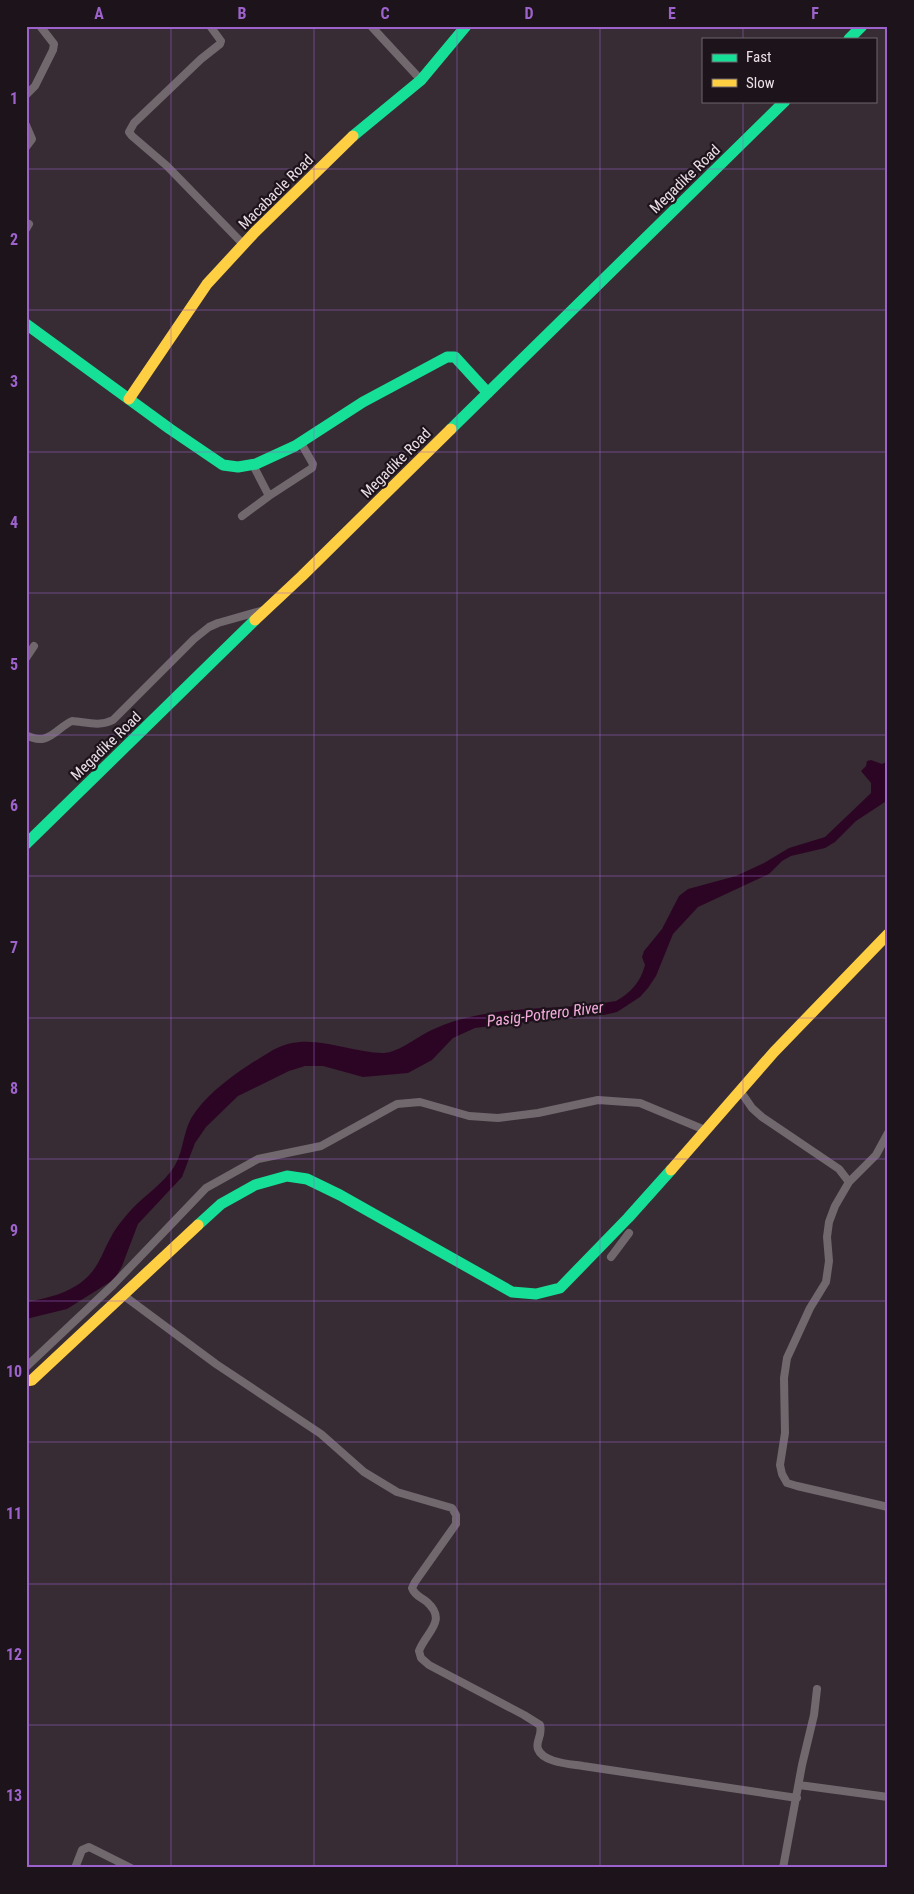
<svg xmlns="http://www.w3.org/2000/svg" width="914" height="1894" font-family="'Roboto Condensed',sans-serif">
	<style>
		.water { fill: #2d0524 }
		.lines { fill: none; stroke-linecap: round; stroke-linejoin: round }
		.street { stroke: #71686e; stroke-width: 8 }
		.fast { stroke: #16e098; stroke-width: 11 }
		.slow { stroke: #ffcf43; stroke-width: 11 }
		.grid { fill: none; stroke: #9d62cb; stroke-width: 1; stroke-opacity: 0.55 }
		.labels { text-anchor: middle; dominant-baseline: central; stroke-width: 4.5; stroke-linejoin: round; paint-order: stroke }
		.street-label { font-size: 15px; fill: #ecdfe7; stroke: #1c141a }
		.water-label { font-size: 16px; font-style: italic; fill: #f6acde; stroke: #1c141a }
		.neatline { fill: none; stroke: #9d62cb; stroke-width: 2 }
		.grid-label { font-size: 16px; text-anchor: middle; font-weight: bold; fill: #9d62cb }
	</style>
	<rect width="100%" height="100%" fill="#372c34"/>
	<path class="water" d="M871,760L882,764L888,761V800L856,821L835,842L825,848L791,856L782,861L769,874L698,907L673,934L656,976L648,988L640,997L617,1012L604,1015L576,1016L475,1028L453,1038L432,1060L408,1073L363,1077L323,1066H305L289,1071L238,1096L206,1127L195,1143L182,1177L138,1224L122,1266L116,1277L110,1282L67,1309L26,1319V1302C49,1298 75,1292 91,1273C100,1263 104,1249 111,1237C116,1227 124,1218 131,1210C145,1195 163,1184 174,1167C185,1149 182,1129 196,1111C215,1086 246,1066 273,1050C308,1030 346,1052 383,1053C399,1053 419,1035 434,1029C491,1003 556,1012 616,1001C631,993 641,981 645,965L642,957L644,951L662,929L679,896L688,889L736,876L764,863L789,848L825,837L871,793V783L861,771L866,766L867,761Z"/>
	<g class="lines">
		<path class="street" d="M210,26L221,41L220,44L201,59L134,123L129,132L132,136L167,166L244,245
			M371,26L421,80
			M26,95L35,86L53,50L54,44L40,26
			M26,125L32,139L26,147
			M26,229L29,224
			M253,465L269,496L312,468L313,464L301,443
			M242,516L269,496
			M26,658L34,646
			M26,735C48,747 55,729 72,721C86,722 99,727 113,720L194,639L209,627L218,623L264,610
			M741,1092L752,1108L762,1117L839,1169L849,1182
			M888,1133L876,1155L849,1182L835,1206L829,1222L827,1237L829,1261L826,1282L810,1308L787,1358L784,1378L785,1433L780,1465L782,1474L787,1483L797,1486L888,1507
			M611,1257L629,1233
			M123,1295L216,1364L321,1434L364,1472L397,1492L452,1508L456,1515V1524L415,1582L412,1588C415,1596 421,1597 427,1602C448,1621 426,1632 419,1651L421,1658L429,1665L524,1715L540,1725C543,1736 535,1741 538,1749C543,1763 572,1764 583,1766L797,1798
			M26,1367L113,1285L206,1188L258,1159L321,1146L397,1104L420,1102L469,1116L498,1118L538,1113L598,1100L640,1103L705,1130
			M799,1785L888,1797
			M75,1868L82,1850L89,1847L131,1868
			M783,1868L802,1765L814,1715L817,1689"/>
		<path class="fast" d="M849,39L862,26
			M353,136L421,80L466,26
			M26,324L170,429L223,465L238,467L256,464L295,446L363,402L447,357H455L488,393
			M451,429L785,101
			M26,844L255,620
			M198,1225L221,1204L255,1185L287,1176L307,1179L340,1195L512,1292L536,1294L560,1288L628,1218L671,1170"/>
		<path class="slow" d="M129,399L207,284L255,232L353,136
			M255,620L302,576L451,429
			M671,1170L774,1052L888,934
			M26,1381L32,1380L198,1225"/>
	</g>
	<path class="grid" d="M171,26V1868M314,26V1868M457,26V1868M600,26V1868M743,26V39M743,101V1868M26,169H888M26,310H888M26,452H888M26,593H888M26,735H888M26,876H888M26,1018H888M26,1159H888M26,1301H888M26,1442H888M26,1584H888M26,1725H888"/>
	<g class="labels">
		<g class="street-label">
			<text transform="translate(685 179) rotate(-44)">Megadike Road</text>
			<text transform="translate(276 192) rotate(-45)">Macabacle Road</text>
			<text transform="translate(396 463) rotate(-45)">Megadike Road</text>
			<text transform="translate(106 746) rotate(-44)">Megadike Road</text>
		</g>
		<g class="water-label">
			<text transform="translate(545 1014) rotate(-7)">Pasig-Potrero River</text>
		</g>
	</g>
	<rect width="914" height="1894" fill="none" stroke="#1c141a" stroke-width="55"/>
	<rect x="702" y="38" width="175" height="65" fill="#1c141a" stroke="#6f656c"/>
	<rect x="712" y="54" width="25" height="8" fill="#16e098" stroke="#6f656c"/>
	<text x="746" y="62" font-size="15" fill="#ecdfe7">Fast</text>
	<rect x="712" y="79" width="25" height="8" fill="#ffcf43" stroke="#6f656c"/>
	<text x="746" y="88" font-size="15" fill="#ecdfe7">Slow</text>
	<rect x="28" y="28" width="858" height="1838" class="neatline"/>
	<g class="grid-label">
		<text x="99" y="19">A</text>
		<text x="242" y="19">B</text>
		<text x="385" y="19">C</text>
		<text x="529" y="19">D</text>
		<text x="672" y="19">E</text>
		<text x="815" y="19">F</text>
		<text x="14" y="104">1</text>
		<text x="14" y="245">2</text>
		<text x="14" y="387">3</text>
		<text x="14" y="528">4</text>
		<text x="14" y="670">5</text>
		<text x="14" y="811">6</text>
		<text x="14" y="953">7</text>
		<text x="14" y="1094">8</text>
		<text x="14" y="1236">9</text>
		<text x="14" y="1377">10</text>
		<text x="14" y="1519">11</text>
		<text x="14" y="1660">12</text>
		<text x="14" y="1801">13</text>
	</g>
</svg>
